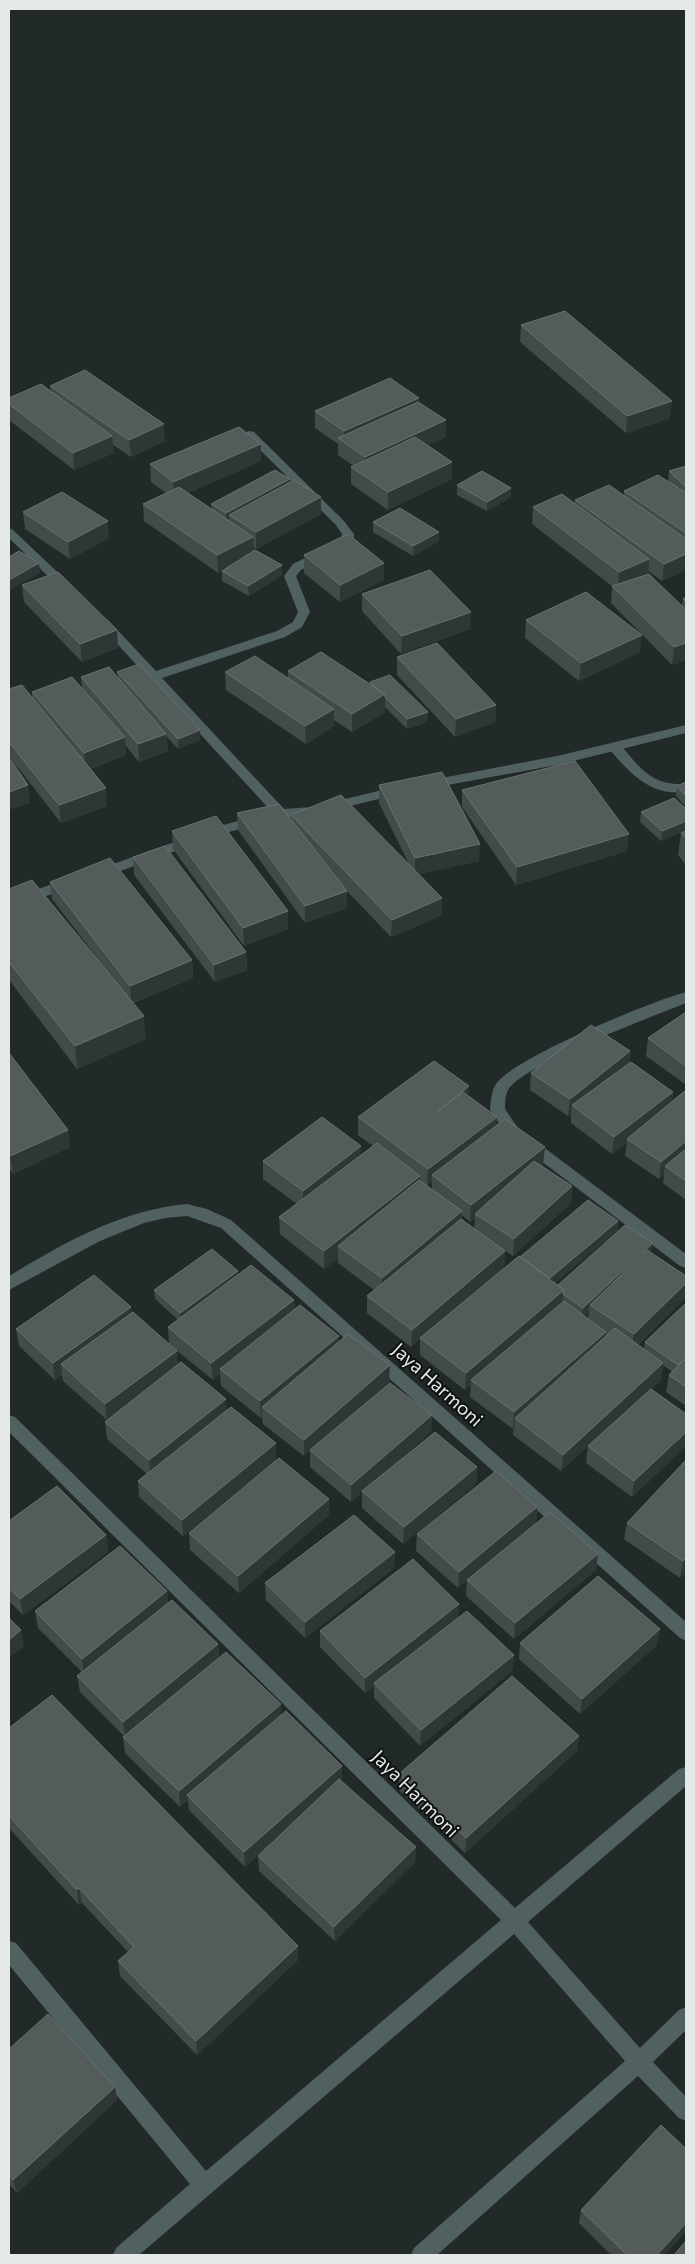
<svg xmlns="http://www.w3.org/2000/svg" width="695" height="2264" font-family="Commissioner,sans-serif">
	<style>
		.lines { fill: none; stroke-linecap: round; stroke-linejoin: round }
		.lane { fill: #51615f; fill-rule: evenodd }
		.street { fill: #51615f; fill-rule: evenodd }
		.wall { fill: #424b4a; fill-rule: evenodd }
		.shaded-wall { fill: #2e3736 }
		.building { fill: #545c5b; stroke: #6a7271 }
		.labels { text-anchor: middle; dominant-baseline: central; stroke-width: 4; stroke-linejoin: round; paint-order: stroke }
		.street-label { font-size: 19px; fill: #e5eae9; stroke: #0e1111 }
	</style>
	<rect width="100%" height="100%" fill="#222a29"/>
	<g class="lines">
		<path class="lane" d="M616,744L621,745C640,769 653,786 686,784V792C652,796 632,776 611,751L610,748Z"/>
		<path class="street" d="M250,431L254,432L344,521L354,534L353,542L301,570L296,576L310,612L302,627L285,637L162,678L284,809L312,807L399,786L406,790L404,793L312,815L281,818L225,833L104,877H94L92,874L94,871L216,827L272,812L98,623L100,620H108L156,671L277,631L293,622L298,612L284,576L293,564L341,540L342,534L336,525L246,436L244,434L246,432Z
			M9,528L13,530L71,585L73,588L71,591H63L9,538Z
			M686,725V733L557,765L426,789L419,785L426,781L557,756Z
			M70,878L75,880L77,883L75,886L9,909V899Z
			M686,992V1003C654,1016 522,1065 508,1090C505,1096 505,1104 505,1109L518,1128L686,1254V1268L680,1266L508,1136L490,1110C491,1102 491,1091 496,1084C515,1057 650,1002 686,992Z
			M187,1204L207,1209L231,1220L686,1622V1641L680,1638L221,1228L187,1216L165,1218L144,1223L100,1241L9,1290V1276C64,1243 121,1210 187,1204Z
			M9,1415L15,1417L515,1908L679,1769L686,1767V1786L528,1922L640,2048L679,2010L686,2007V2030L653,2062L686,2097V2121L679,2118L638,2076L437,2255H411L414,2248L625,2061L514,1934L139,2255H113L116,2248L190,2184L9,1965V1941L16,1943L206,2171L501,1920L9,1432Z"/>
	</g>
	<path class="wall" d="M521,325L670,418L626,433L520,342Z
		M50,386L165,441L131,457L113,445L114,453L74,470L9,420V398L51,391Z
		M419,402L446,437L428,445L452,462V479L388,510L351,484V467L354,466L338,455V444L315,428V411Z
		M261,461L188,493L212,509L211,504L290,482L321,497V514L256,549L253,547L254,551L282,565V575L249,596L222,581V571L226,569L218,573L144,521L143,504L166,493L151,482L150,464Z
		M686,466V570L662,581L648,571V574L682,605L683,599L686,597V660L672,665L611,603L612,586L532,524L533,507L574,503L575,500L624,495V491L668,481L669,471Z
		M457,485L511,497L487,511L457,495Z
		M23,512L109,538L70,559L25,529Z
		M373,522L439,532V541L413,556L373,532Z
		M304,555L384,563V580L340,602L304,573Z
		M22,585L117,630L118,648L82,662L24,602Z
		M362,594L470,629L401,654L362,611Z
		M526,620L640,652L579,681L525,638Z
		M397,657L496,705L495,722L455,737L397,675Z
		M288,671L370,684V682L428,712L427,722L407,729L385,707V712L352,732L334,720V726L306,744L226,690L225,672L288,678Z
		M117,672L200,730V740L178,749L166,736L168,751L139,762L125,745L126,755L90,769L107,806L61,823L9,756V689L32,698V692L82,689L81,677H118Z
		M686,782V807L676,796L677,786Z
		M379,785L479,861L419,874L442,898V915L391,937L347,891V908L305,923L238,830L237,813L291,820V815L409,864L379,803Z
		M462,790L627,851L516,885L462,807Z
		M686,809V830L661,841L640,822L641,812Z
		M172,831L288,911V929L244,946L173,849Z
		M686,831V865L678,855L681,833Z
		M133,857L246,952L247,970L215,982L134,875Z
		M50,882L192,960L193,978L133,1003L146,1039L77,1069L9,980V889L107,971L52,899Z
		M686,1012V1083L685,1084L646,1056L648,1038Z
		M630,1051L629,1064L673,1092L672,1101L686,1090V1200L663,1183L664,1175L659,1179L625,1156L627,1143L612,1154L571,1123V1113L568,1116L530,1090L531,1073Z
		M9,1053L68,1130L70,1147L13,1174L9,1168Z
		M469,1096L497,1125L543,1165L542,1166L572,1186L571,1203L513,1256L504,1250L505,1251L504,1268L520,1257L618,1221L617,1231L555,1283L558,1285L651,1253L686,1276V1297L638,1345L644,1349L645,1342L686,1303V1406L666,1392L669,1375L672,1372L663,1365L661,1380L651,1389L686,1414V1446L632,1497L586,1463L588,1446L561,1471L513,1435L514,1428L513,1429L470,1397L471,1385L465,1390L420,1355V1339L411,1347L367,1313V1296L374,1290L338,1263V1258L324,1269L280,1234L279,1217L297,1204L263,1179V1161L361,1146L360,1156L373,1146L358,1135V1117ZM432,1182V1189L427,1186ZM462,1215L470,1222L475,1218L474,1229L462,1220ZM589,1311L588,1319L584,1316Z
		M238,1274L294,1300L295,1310L339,1336V1342L389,1382L331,1433L432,1415L431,1432L377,1479L477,1467L476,1484L403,1544L362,1508V1492L351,1502L310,1467V1451L304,1456L263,1424L262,1417L261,1418L221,1386L220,1374L213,1380L170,1345L178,1364L226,1410L276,1443V1460L183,1536L139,1497L138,1481L147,1474L107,1439L105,1422L107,1420L63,1381L62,1375L55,1380L19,1346L16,1329L131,1307V1313L169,1344L168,1327L178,1320L155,1299L154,1290Z
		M686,1460V1571L680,1578L624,1539L627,1523Z
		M329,1499V1515L239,1593L190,1550L189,1533Z
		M537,1507L536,1523L598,1554L596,1570L514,1639L466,1596L467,1580L458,1588L416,1551L417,1534Z
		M9,1521L106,1535L108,1552L23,1615L9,1601Z
		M395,1552L394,1568L305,1638L266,1600L265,1583Z
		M167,1591L168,1603L218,1644L219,1659L281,1715L342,1766V1782L416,1847L415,1862L335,1941L259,1871L258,1856L265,1849L245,1867L189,1810L188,1800L180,1807L125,1753L123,1737L124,1736L80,1692L77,1676L82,1672L38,1628L35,1611Z
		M459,1604L458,1618L514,1655L512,1671L420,1746L374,1698V1686L365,1693L320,1647V1631Z
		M520,1643L657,1645L580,1714L519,1659Z
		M9,1728L298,1960L197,2055L120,1976L118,1961L128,1952L82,1903L79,1905L9,1828Z
		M579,1736L577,1751L465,1853L399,1790V1774Z
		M9,2049L115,2087L117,2100L17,2193L9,2184Z
		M581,2210L665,2255H611L579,2223Z"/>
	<path class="shaded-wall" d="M419,398V415L344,442V431Z
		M672,401L670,418L626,433L627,416Z
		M446,420V437L365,474V457Z
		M164,424L165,441L131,457L129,440Z
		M112,436L114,453L74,470L73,453Z
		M261,444V461L174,499L173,482Z
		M452,462V479L388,510V492Z
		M290,479V489L229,515V521L227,523L226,513Z
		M511,488V497L487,511V502Z
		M321,497V514L256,549V532Z
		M108,521L109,538L70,559L68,542Z
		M439,532V541L413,556V546Z
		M253,537L254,555L218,573L217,555Z
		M686,554V570L662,581L664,564Z
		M649,559L648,576L618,590L619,572Z
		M39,563L40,573L9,591V580Z
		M384,563V580L340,602V585Z
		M282,565V575L249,596L248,586Z
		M471,612L470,629L401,654L402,636Z
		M117,630L118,648L82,662L80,644Z
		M642,635L640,652L579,681L581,663Z
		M686,643V660L672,665L674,647Z
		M385,694V712L352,732V714Z
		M496,705L495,722L455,737L456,719Z
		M334,709V726L306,744L305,726Z
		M428,712L427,722L407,729V719Z
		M200,730V740L178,749V739Z
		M166,734L168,751L139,762L138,744Z
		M125,737L126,755L85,770L84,753Z
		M28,785L30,803L9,810V792Z
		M106,788L107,806L61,823L59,805Z
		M686,821V830L661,841L662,831Z
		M629,834L627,851L516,885L517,867Z
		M480,844L479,861L415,875V858Z
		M347,891V908L305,923V906Z
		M442,898V915L391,937L392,920Z
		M288,911V929L244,946L243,928Z
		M246,952L247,970L215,982L214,965Z
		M192,960L193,978L131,1003L130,986Z
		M144,1016L146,1039L77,1069L75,1046Z
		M630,1051L628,1068L572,1105L571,1113L568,1116L570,1099Z
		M469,1086L468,1104L437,1112Z
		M673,1092L671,1110L627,1139V1143L612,1154L614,1137Z
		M497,1117L496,1135L432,1175V1182L427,1186L428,1169Z
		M68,1130L70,1147L13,1174L10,1156Z
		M686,1141V1156L665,1166L664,1175L659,1179L661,1162Z
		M361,1146L360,1164L303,1208V1191Z
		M545,1147L543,1165L478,1216L475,1214V1218L470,1222L471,1205Z
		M420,1176V1193L338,1246V1258L324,1269V1251Z
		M572,1186L571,1203L513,1256L514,1239Z
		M462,1211L461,1228L381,1295L382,1278Z
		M618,1221L617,1231L549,1288L550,1278Z
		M653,1243L651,1253L590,1305L589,1311L582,1317L583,1308Z
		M505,1251L504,1269L420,1338V1339L411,1347L412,1330Z
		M238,1271L239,1280L181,1322L180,1313Z
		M686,1283V1297L631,1351L634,1334Z
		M564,1290L562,1307L471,1380V1385L465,1390L466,1373Z
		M294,1300L295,1317L220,1369V1374L213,1380L211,1363Z
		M131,1307L132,1324L61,1364L62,1375L55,1380L53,1363Z
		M606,1332L604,1349L515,1418L514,1428L513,1429L514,1412Z
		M339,1336V1353L262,1407V1417L261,1418L260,1401Z
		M177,1351L178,1368L107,1420L105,1404Z
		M663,1363L661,1380L561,1471L563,1455Z
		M390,1365L389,1382L304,1456V1440Z
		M226,1399L227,1416L151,1477L149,1460Z
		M432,1415L431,1432L351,1502V1485Z
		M686,1432V1446L632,1497L634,1481Z
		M276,1443V1460L183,1536L182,1520Z
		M477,1467L476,1484L403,1544L404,1527Z
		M329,1499V1515L239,1593L238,1576Z
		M537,1507L536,1523L458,1588L459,1572Z
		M106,1535L108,1552L23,1615L20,1599Z
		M395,1552L394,1568L305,1638V1622Z
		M598,1554L596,1570L514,1639L515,1623Z
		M686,1558V1571L680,1578L683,1561Z
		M167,1591L169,1607L84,1675L82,1659Z
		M459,1604L458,1620L374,1683V1686L365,1693V1678Z
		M660,1629L657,1645L580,1714L582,1699Z
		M21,1630L24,1646L9,1658V1640Z
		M218,1644L219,1659L125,1737L123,1722Z
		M514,1655L512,1671L420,1746L421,1730Z
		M281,1704V1720L187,1795L188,1800L180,1807L179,1791Z
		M579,1736L577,1751L465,1853L466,1838Z
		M342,1766V1782L245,1867L244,1852Z
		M416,1847L415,1862L335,1941L334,1927Z
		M79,1888L82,1903L79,1905L77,1890Z
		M298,1946V1960L197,2055L196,2041Z
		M115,2087L117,2100L17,2193L13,2180Z
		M686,2223V2231L665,2255H657Z"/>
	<path class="building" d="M565,311L672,401L627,416L521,325Z
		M85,370L164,424L129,440L50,386Z
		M390,378L419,398L344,431L315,411Z
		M41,384L112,436L73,453L9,404V398Z
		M418,402L446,420L365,457L338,438Z
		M239,427L261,444L173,482L150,464Z
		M415,437L452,462L388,492L351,467Z
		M686,466V487L669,471Z
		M275,470L290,479L226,513L211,504Z
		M482,471L511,488L487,502L457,485Z
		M658,475L686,493V533L624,491Z
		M294,480L321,497L256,532L229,515Z
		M609,485L686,539V554L664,564L575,500Z
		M179,487L253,537L217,555L143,504Z
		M62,492L108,521L68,542L23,512Z
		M562,494L649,559L619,572L533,507Z
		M400,508L439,532L413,546L373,522Z
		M348,534L384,563L340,585L304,555Z
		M255,550L282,565L248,586L222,571Z
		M19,551L39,563L9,580V557Z
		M430,570L471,612L402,636L362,594Z
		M58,572L117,630L80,644L22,585Z
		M649,574L686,610V643L674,647L612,586Z
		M586,592L642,635L581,663L526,620Z
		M686,597V602L683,599Z
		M437,643L496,705L456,719L397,657Z
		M321,652L385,694L352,714L288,671Z
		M255,656L334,709L305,726L225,672Z
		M139,664L200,730L178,739L117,672Z
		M109,667L166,734L138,744L81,677Z
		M390,675L428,712L407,719L385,697V694L378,690L370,682Z
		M72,677L125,737L84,753L32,692Z
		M22,685L106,788L59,805L9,742V689Z
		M9,757L28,785L9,792Z
		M575,761L629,834L517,867L462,790Z
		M442,772L480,844L415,858L379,785Z
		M686,782V796L677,786Z
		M341,795L442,898L392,920L291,815Z
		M674,798L686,809V821L662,831L641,812Z
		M279,804L347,891L305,906L237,813Z
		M216,816L288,911L243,928L172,831Z
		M686,831V838L681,833Z
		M165,846L246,952L214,965L133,857Z
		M110,858L192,960L130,986L50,882Z
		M32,880L144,1016L75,1046L9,962V889Z
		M686,1012V1066L648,1038Z
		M591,1025L630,1051L570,1099L531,1073Z
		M9,1053L68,1130L10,1156L9,1154Z
		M434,1061L469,1086L437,1112L463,1092L497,1117L428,1169L358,1117Z
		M631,1062L673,1092L614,1137L572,1105Z
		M686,1090V1141L661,1162L627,1139Z
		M322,1117L361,1146L303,1191L263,1161Z
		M505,1119L545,1147L471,1205L432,1175Z
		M377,1143L420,1176L324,1251L279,1217Z
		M686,1149V1181L665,1166Z
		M534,1161L572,1186L514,1239L475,1214Z
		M419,1180L462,1211L382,1278L338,1246Z
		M588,1200L618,1221L550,1278L520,1257Z
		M461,1219L505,1251L412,1330L367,1296Z
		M625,1225L653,1243L583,1308L563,1294L564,1290L558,1285Z
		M212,1249L238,1271L180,1313L154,1290Z
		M647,1250L686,1276V1283L634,1334L590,1305Z
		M519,1256L564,1290L466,1373L420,1338Z
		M251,1265L294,1300L211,1363L168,1327Z
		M94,1275L131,1307L53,1363L16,1329Z
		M564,1301L606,1332L514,1412L471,1380Z
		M686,1303V1358L678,1365L645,1342Z
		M300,1305L339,1336L260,1401L220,1369Z
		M133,1312L177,1351L105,1404L61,1364Z
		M615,1328L663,1363L563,1455L515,1418Z
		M348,1334L390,1365L304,1440L262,1407Z
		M686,1358V1387L669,1375Z
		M181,1362L226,1399L149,1460L105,1422Z
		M390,1383L432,1415L351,1485L310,1450Z
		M651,1389L686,1414V1432L634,1481L588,1446Z
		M231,1407L276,1443L182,1520L138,1481Z
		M435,1432L477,1467L404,1527L362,1491Z
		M279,1458L329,1499L238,1576L189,1533Z
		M686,1460V1558L683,1561L627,1523Z
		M496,1471L537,1507L459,1572L417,1534Z
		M57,1486L106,1535L20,1599L9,1588V1521Z
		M550,1512L598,1554L515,1623L467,1580Z
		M354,1515L395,1552L305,1622L265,1583Z
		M120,1546L167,1591L82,1659L35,1611Z
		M413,1559L459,1604L365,1678L320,1631Z
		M598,1576L660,1629L582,1699L520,1643Z
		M172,1600L218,1644L123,1722L77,1676Z
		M467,1611L514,1655L421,1730L374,1683Z
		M9,1618L21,1630L9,1640Z
		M226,1652L281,1704L179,1791L123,1737Z
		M512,1676L579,1736L466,1838L399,1774Z
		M52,1695L298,1946L196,2041L118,1961L134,1947L79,1888L77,1890L9,1816V1728Z
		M286,1711L342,1766L244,1852L187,1795Z
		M339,1779L416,1847L334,1927L258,1856Z
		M48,2014L115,2087L13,2180L9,2175V2049Z
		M661,2125L686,2149V2223L657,2255H627L581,2210Z
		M686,2241V2255H674Z"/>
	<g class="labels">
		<g class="street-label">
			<text transform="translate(438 1384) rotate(42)">Jaya Harmoni</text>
			<text transform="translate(416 1793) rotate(45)">Jaya Harmoni</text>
		</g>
	</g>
	<rect width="695" height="2264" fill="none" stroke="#e5eae9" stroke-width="20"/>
</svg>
